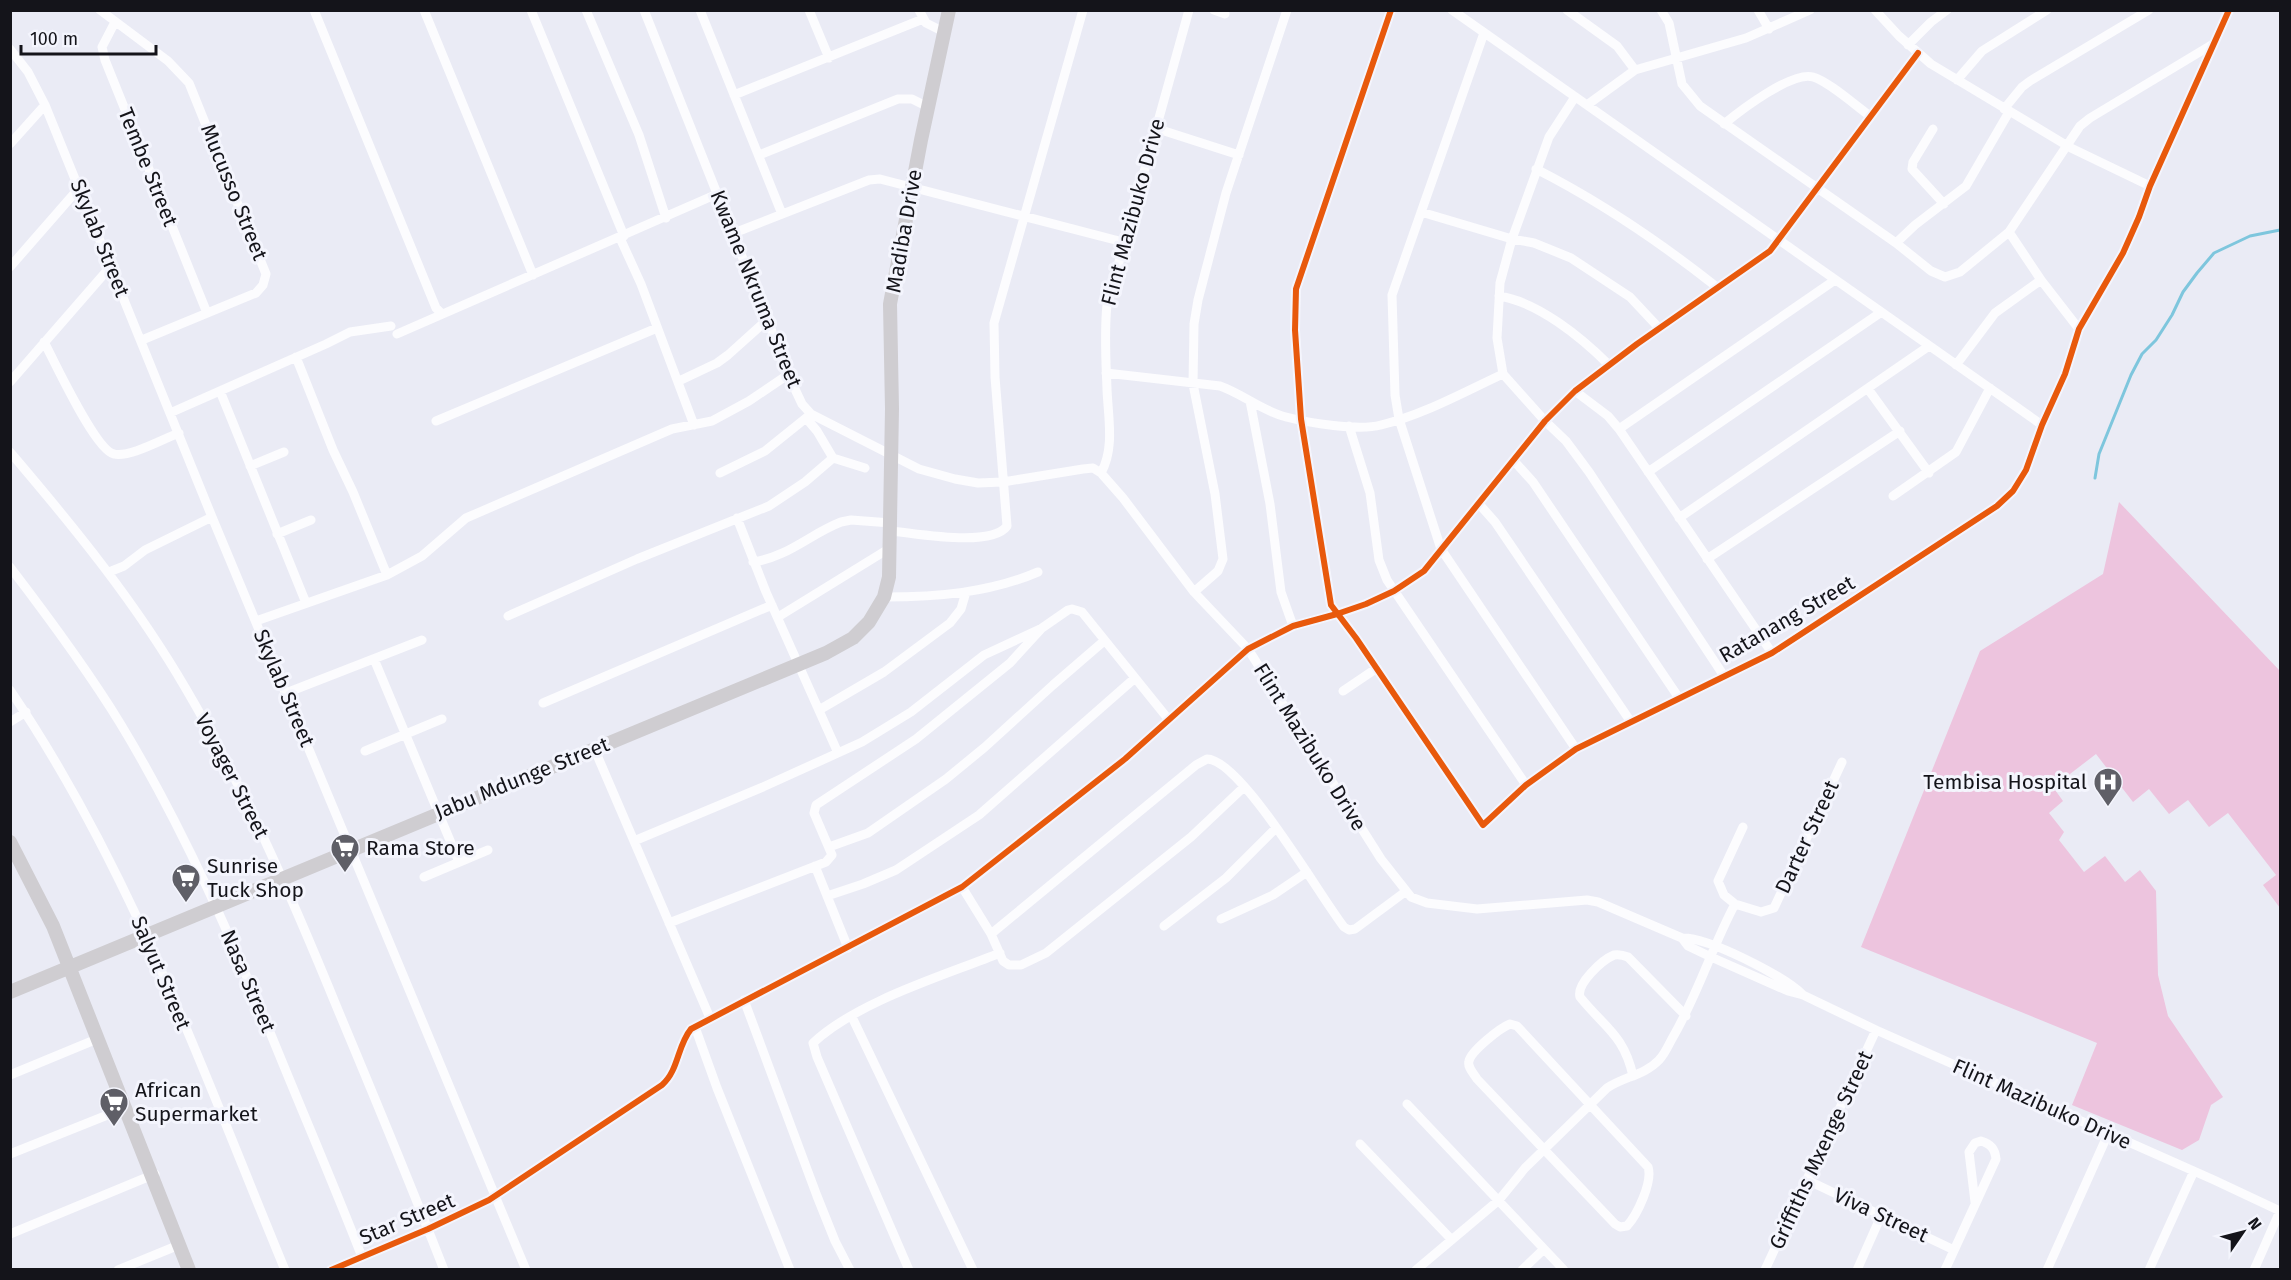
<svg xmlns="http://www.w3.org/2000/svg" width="2291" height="1280" font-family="'Fira Sans',sans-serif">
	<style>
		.green { fill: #edc4de }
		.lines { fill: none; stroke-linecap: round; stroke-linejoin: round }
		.stream { stroke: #7ec6dd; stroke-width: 3 }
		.street { stroke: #fcfcfe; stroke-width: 9 }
		.secondary { stroke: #cfcdd1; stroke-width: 14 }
		.cycleway-casing { stroke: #f4f5fd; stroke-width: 10 }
		.cycleway { stroke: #e8590c; stroke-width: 6 }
		.labels { text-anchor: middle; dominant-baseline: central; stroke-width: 6; stroke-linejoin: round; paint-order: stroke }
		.street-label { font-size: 21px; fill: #14141a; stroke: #f4f5fd }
		.poi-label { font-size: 21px; fill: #14141a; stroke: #f4f5fd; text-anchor: start }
	</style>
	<rect width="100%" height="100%" fill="#eaebf5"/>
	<path class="green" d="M2119,502L2280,671V908L2263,885L2276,875L2228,813L2209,827L2188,800L2169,814L2149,789L2133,802L2096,754L2053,787L2063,801L2049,813L2064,832L2059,840L2084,872L2105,856L2125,882L2140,870L2156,891L2158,975L2168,1016L2223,1097L2211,1105L2199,1140L2182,1150L2072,1105L2097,1043L1861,947L1980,651L2103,574Z"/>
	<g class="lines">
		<path class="stream" d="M2095,478L2099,454L2131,375L2142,354L2156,340L2172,315L2183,292L2197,273L2214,253L2250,236L2280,230"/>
		<path class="street" d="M100,10L168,61L189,83L266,274L263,285L256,293L142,340
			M314,10L436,308L441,313
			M424,10L533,275
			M531,10L624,236
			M586,10L639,135L666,218
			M644,10L794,387L802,404L811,414L919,469L955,479L978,483L1003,482L1083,469L1093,468L1101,473
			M700,10L782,214
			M809,10L829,58
			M919,10L926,23L944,32
			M1189,10L1107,305C1104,333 1106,361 1107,389C1108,417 1115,448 1101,473L1123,498L1194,592L1248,649L1381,859L1411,897L1427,903L1477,909L1587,900L1598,902L1682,938C1708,937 1784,976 1803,995
			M1214,10L1225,14
			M1391,10L1296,289L1295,330L1301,419L1331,605L1356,638L1483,825L1526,785L1576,749L1772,653L1997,506L2013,491L2026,470L2042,425L2065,374L2079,329L2123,253L2139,217L2150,186L2229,10
			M1452,10L2042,425
			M1567,10L1617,46L1635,70
			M1661,10L1669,23L1682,84L1700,106L1896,243L1931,271L1945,277L1960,272L2009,232L2080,126L2090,118L2213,44
			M1758,10L1769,29
			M1875,10L1899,36L1931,64L2071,148L2150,186
			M115,22L102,47L105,60L207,313
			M1484,33L1392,295L1395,395L1399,419L1441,549L1576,749
			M1908,45L1931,22L1947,10
			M10,49L28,72L45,105L212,517L526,1270
			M1957,80L1982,51L2047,10
			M734,95L923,19
			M1575,97L1549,137L1512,239L1500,283L1497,338L1503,374L1545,421L1566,441L1589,472L1724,676
			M1587,105L1635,70L1746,38L1810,10
			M2004,109L2022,87L2030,81L2149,10
			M1724,124C1741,110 1792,71 1813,77C1828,81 1856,106 1870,116
			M1155,128L1239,155
			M1933,129L1913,162L1912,169L1944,204
			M10,144L45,105
			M759,155L898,99H912L928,107
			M1536,169C1603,203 1660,242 1718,288
			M1421,212L1512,239L1534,243L1571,258L1630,297L1659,328
			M2009,232L2041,280L2079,329
			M734,233L869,180L880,179L1123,242
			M620,238L641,284L694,425
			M1896,243L1915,225L1966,186L2009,112
			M10,267L79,188
			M1499,296C1538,302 1581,337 1609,365
			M397,334L717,194
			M44,342C55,362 95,450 114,454C129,458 163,439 179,433
			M296,357L333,450L353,492L387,575
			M1956,365L1995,313L2041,280
			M1106,373L1220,386C1243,394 1262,411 1286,417C1309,423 1358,431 1381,425C1423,415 1464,392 1503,374
			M679,381L717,363L728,355L768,319
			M10,382L111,266
			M1868,389L1929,473
			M220,391L306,603
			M1575,391L1608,416L1619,429L1772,653
			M1250,401L1270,504L1281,592L1293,626
			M170,413L326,344L350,332L391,326
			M806,418L817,431L833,458L865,468
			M436,421L657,328
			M1349,426L1370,493L1379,560L1387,580L1526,785
			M1619,429L1835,280
			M10,452C74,527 136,603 186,689C246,791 293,900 338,1010C374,1096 410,1183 444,1270
			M1514,461L1533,482L1679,698
			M250,466L284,452
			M1648,472L1880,313
			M720,473L765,451L811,414
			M1893,496L1956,452L1990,388
			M1479,504L1495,522L1631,722
			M737,518L766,592L838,753
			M1679,518L1929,346
			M891,531C915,533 991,548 1007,526L995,377L994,323L1083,10
			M277,534L311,520
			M1707,559L1900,431
			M753,562C788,557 810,534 841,522L851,520L891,523
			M10,567C49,618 87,669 120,723C185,830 234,944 281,1059C308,1125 336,1190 362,1257
			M109,572L124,566L145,550L212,517
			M1194,592L1218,571L1223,559L1215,494L1193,384L1194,324L1198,300L1226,193L1287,10
			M884,597C937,597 989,593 1038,572
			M508,616L637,559L769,506L805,482L833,458
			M778,617L890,548
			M256,621L387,575L422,556L466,518L672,429L712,421L749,401L789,374
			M374,659L459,862
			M10,690C131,868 203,1072 285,1270
			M1343,691L1377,668
			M286,693L422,640
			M543,703L772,605
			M819,710L884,672L950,623L961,609L966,592
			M10,722L26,712
			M594,748L710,1018
			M365,751L442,719
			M634,841L763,787L862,742L911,712L984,655L1040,629
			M829,847L868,833L946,779L985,747L1053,685L1104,641
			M815,866L848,948
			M424,877L488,850
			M962,887L991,934L1003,961L1009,965H1021L1046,953L1191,837L1244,787
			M827,896L863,884L896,870L979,815L1135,678
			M1735,904L1724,895L1718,881L1743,827
			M1221,919L1273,895L1307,872
			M669,923L826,862L832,855L814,813L816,805L916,739L1010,663L1042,628L1068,610L1072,609L1082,612L1169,720
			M1164,926L1226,878L1276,828
			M991,934L1196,765L1207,759C1241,759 1321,898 1344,927L1349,930L1355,929L1405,892
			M1682,938L1688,946L1711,957L1788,991L1803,995L1876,1030L2214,1180L2280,1211L2254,1270
			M744,1000L817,1196L835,1241L850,1270
			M852,1017L973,1270
			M1510,1024L1517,1026L1648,1167C1653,1182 1637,1215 1627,1226L1620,1227L1615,1224L1477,1079C1474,1074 1467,1067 1469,1061C1471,1051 1500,1028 1510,1024Z
			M695,1027L717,1088L790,1270
			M10,1075L97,1039
			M1633,1076C1624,1035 1605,1028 1580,997C1576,984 1602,960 1614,955C1619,954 1623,955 1628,957L1686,1016
			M1407,1104L1564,1270
			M1360,1144L1451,1239
			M10,1154L125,1108
			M1807,1180L1954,1250
			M10,1234L155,1174
			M118,1270L179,1245
			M331,1270L428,1229L489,1200L662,1085C679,1070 677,1046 691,1029L962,887L1125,759L1248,649L1293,626L1337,614L1366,604L1394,591L1424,571L1545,421L1575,391L1637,344L1770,251L1918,53
			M909,1270L817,1057L813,1043C858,1001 943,976 1000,953
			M1416,1270L1499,1200L1525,1168L1607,1088C1623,1077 1645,1075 1659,1060C1665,1054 1669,1044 1673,1037C1698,994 1712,947 1735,904L1761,912L1774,908L1842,762
			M1522,1270L1544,1249
			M1765,1270L1876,1030
			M1857,1270L1881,1216
			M1945,1270L1996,1159C1995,1149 1991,1144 1981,1141L1975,1143L1969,1152L1975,1202
			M2047,1270L2108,1134
			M2149,1270L2194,1171"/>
		<path class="secondary" d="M10,842L53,926L189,1270
			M10,992L826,653L853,638L869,622L884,597L889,577L892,409L890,304L921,140L949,10"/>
		<g class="cycleway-casing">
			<path id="cycleway" d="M1391,10L1296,289L1295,330L1301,419L1331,605L1356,638L1483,825L1526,785L1576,749L1772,653L1997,506L2013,491L2026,470L2042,425L2065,374L2079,329L2123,253L2139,217L2150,186L2229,10
				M331,1270L428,1229L489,1200L662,1085C679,1070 677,1046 691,1029L962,887L1125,759L1248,649L1293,626L1337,614L1366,604L1394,591L1424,571L1545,421L1575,391L1637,344L1770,251L1918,53"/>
		</g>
		<use href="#cycleway" class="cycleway"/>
	</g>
	<defs>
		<g id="hospital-pin" transform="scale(1.5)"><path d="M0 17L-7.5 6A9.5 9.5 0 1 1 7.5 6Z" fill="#5f5f67" stroke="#f4f5fd"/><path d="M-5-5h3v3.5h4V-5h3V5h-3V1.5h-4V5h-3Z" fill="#fff"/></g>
		<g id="supermarket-pin" transform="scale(1.5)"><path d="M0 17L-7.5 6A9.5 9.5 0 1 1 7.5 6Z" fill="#5f5f67" stroke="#f4f5fd"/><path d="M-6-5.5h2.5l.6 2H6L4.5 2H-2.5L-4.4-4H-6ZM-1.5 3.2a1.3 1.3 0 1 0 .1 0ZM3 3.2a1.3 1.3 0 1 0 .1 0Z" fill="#fff"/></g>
	</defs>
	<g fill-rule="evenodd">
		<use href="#hospital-pin" x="2108" y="782"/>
		<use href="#supermarket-pin" x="345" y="848"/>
		<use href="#supermarket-pin" x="186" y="878"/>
		<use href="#supermarket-pin" x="114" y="1102"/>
	</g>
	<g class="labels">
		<g class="street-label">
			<text transform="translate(148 167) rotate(68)">Tembe Street</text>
			<text transform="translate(234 192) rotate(68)">Mucusso Street</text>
			<text transform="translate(1133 212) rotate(-75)">Flint Mazibuko Drive</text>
			<text transform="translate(904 231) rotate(-80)">Madiba Drive</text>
			<text transform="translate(100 238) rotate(68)">Skylab Street</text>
			<text transform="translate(756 289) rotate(68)">Kwame Nkruma Street</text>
			<text transform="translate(1787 619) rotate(-30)">Ratanang Street</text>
			<text transform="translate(284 688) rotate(67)">Skylab Street</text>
			<text transform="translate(1310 747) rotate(58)">Flint Mazibuko Drive</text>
			<text transform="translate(232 776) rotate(63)">Voyager Street</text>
			<text transform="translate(522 778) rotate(-22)">Jabu Mdunge Street</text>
			<text transform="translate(1807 837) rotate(-65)">Darter Street</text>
			<text transform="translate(161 973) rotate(67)">Salyut Street</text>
			<text transform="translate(248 981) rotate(67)">Nasa Street</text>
			<text transform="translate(2042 1104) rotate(24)">Flint Mazibuko Drive</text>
			<text transform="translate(1821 1150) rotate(-65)">Griffiths Mxenge Street</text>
			<text transform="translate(1881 1215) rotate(25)">Viva Street</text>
			<text transform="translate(407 1219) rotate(-23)">Star Street</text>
		</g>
		<g class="poi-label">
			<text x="2087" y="782" text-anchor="end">Tembisa Hospital</text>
			<text x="366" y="848">Rama Store</text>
			<text x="207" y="866">Sunrise<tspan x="207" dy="24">Tuck Shop</tspan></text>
			<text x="135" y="1090">African<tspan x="135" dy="24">Supermarket</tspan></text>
		</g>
	</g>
	<rect width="2291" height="1280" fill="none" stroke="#14141a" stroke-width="24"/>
	<g transform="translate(2243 1232) rotate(55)" stroke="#f4f5fd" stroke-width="4.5" paint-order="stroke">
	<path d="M0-4.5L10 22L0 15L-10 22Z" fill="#14141a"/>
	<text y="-9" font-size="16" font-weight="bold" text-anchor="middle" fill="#14141a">N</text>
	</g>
	<path d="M21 45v9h135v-9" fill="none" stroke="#14141a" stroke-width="3"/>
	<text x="30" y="45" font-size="18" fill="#14141a" stroke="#f4f5fd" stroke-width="4.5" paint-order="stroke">100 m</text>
</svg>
